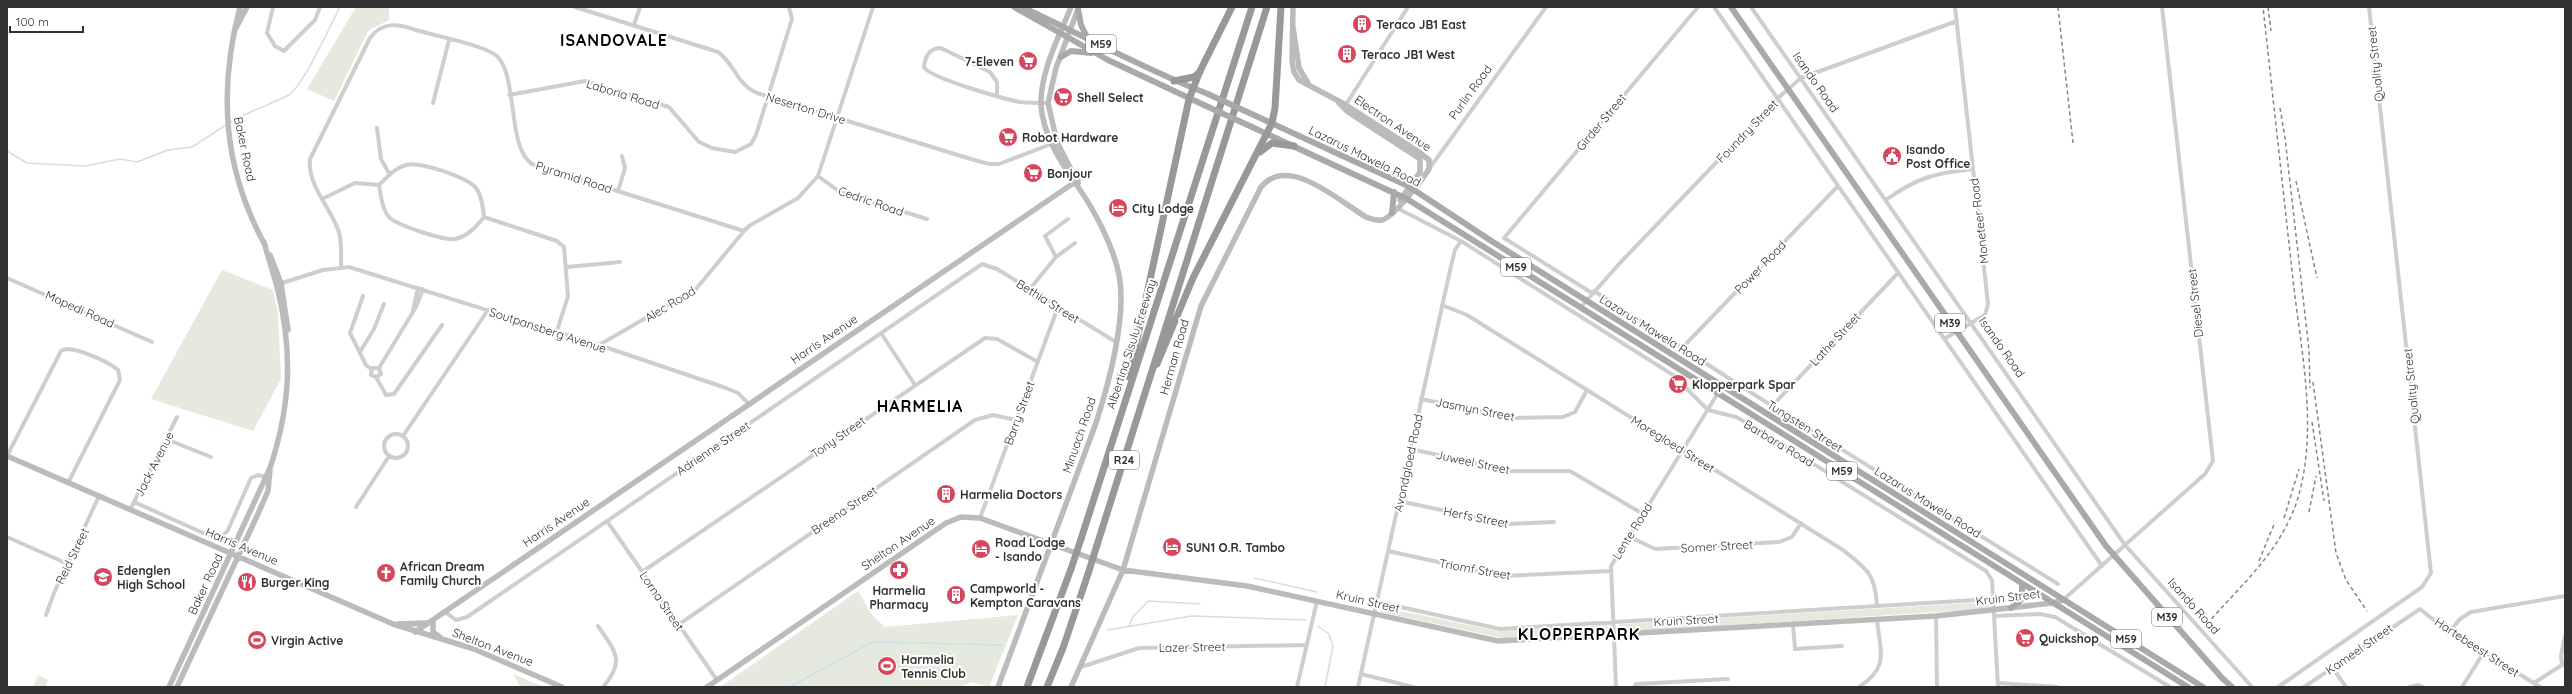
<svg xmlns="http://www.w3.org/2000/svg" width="2572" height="694" font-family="Quicksand,sans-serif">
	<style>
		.green { fill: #e5e9de }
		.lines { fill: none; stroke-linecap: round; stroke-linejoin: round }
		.stream { stroke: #cde0e8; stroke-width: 1.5 }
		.street { stroke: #cecece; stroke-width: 4 }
		.secondary { stroke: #bbb; stroke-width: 5.5 }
		.primary { stroke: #a9a9a9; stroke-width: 6 }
		.highway { stroke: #989898; stroke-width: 7 }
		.rail { stroke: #868686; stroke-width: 1.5; stroke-dasharray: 4 3; stroke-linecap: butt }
		.primary-bridge { stroke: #a9a9a9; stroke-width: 6 }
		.highway-bridge { stroke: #989898; stroke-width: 7 }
		.labels { text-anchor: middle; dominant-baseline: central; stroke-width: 4; stroke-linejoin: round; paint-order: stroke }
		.shield { fill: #fff; stroke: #6f6f6f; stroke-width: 1 }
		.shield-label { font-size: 11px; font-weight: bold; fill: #313131 }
		.poi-label { font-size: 12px; font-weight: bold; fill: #313131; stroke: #fff; text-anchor: start }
		.street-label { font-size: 12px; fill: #313131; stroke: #fff }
		.district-label { font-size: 16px; font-weight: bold; letter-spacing: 1px; fill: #000; stroke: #fff }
	</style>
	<rect width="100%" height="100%" fill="#fff"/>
	<path class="green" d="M356,7H389V20L368,31L334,101L307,89Z
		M222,270L273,290L278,313L281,379L253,431L151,399Z
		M858,591L872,615L885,627L1018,615L989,687L972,682L959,687H720Z
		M1988,602L1989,607L1969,610L1621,632L1617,628L1620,624Z
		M1381,607L1498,631L1606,625L1610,628L1607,632L1507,639L1381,612Z
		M513,674L544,687H520Z
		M38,675L48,680L45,687H33Z"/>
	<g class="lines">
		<path class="stream" d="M229,123C248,112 268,105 287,96C302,89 331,24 340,7
			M7,151L27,163L85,166L120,159L137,162L168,150L192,147L226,125
			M1254,578L1317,592
			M1318,626L1329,634L1333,646L1325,687
			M1129,627L1132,618L1148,601L1200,604
			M1107,630L1192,616L1306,620
			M789,687L873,642L1003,645"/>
		<path class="street" d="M273,7L267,33L275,46L284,51L315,20L320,7
			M575,7L718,52C735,64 737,85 757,93L974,160L989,164H999L1054,143
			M1714,7L2102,566
			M1751,7L2125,545L2252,687
			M634,25L640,7
			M509,95L585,81L669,107L699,142L712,148L735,152L751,144L756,135L792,19L789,7
			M997,95V82L990,72L941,48C929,48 925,57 924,67C929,78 1005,99 1020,102C1029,103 1039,103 1048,103
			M433,103L449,40
			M1345,106L1408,7
			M377,128L381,159L390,175
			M1429,169L1546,7
			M818,176L840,192L927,219
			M379,185C381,196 382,209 389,217C396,225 445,241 455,239C468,236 476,227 484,217
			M379,185C387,177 395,168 406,165C419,161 467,177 476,188C482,196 483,208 484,217
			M618,191L625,168L622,156
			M322,199L355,183L379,185
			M1886,200C1916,178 1935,173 1973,169
			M1397,208L1461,241L1673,375L1708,410L1736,417L1749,424L1986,571L1992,580L1998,687
			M484,217L557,241L564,247L568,296L557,331
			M1056,257L1045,236L1068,219
			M341,266C341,255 342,243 339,232C331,208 307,185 310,159L370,38C382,21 399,24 416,30C435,36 484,45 497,56C518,76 507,148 532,164L744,231L749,226L798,198L818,176L873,7
			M567,267L620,262
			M7,278L152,342
			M279,284L323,270L349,267L599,345L726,388L738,393L749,404
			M1029,290L1056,257L1075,243
			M1594,291L1772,406L2058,584
			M1592,293L1504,238L1698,7
			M363,296L350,333L366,365L371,369
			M1442,305L1467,315L1843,550C1867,569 1875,574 1877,605
			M1581,307L1619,264L1777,99L1801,78L1957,21
			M413,310L418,288
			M881,333L915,385
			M1944,339L1985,315L1988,304L1955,7
			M599,345L696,289L744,231
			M1682,348L1838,186
			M360,352L374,329L384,304
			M379,368H372L371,375L376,377L381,374L379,368L416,307L423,289
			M376,377L386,395L394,394L442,325
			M1421,399L1513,418L1563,417L1575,412L1587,390
			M1772,406L1898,273
			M384 446a12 12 0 1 1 24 0a12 12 0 1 1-24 0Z
			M403,436L488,310
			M166,439L211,457
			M1411,449L1510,471H1570L1643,514
			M7,456L61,351C71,344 109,362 118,370L120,380L68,483
			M1399,501L1507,524L1554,522
			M134,502L219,540L228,530L251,478L258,475L265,477
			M356,507L389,456
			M130,510L177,417
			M980,518L1058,307
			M607,521L717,680
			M1628,536L1655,549L1779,542L1792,537L1801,523
			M7,537L68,564
			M1388,551L1502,576L1610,571
			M642,572L985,338L997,339L1038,362
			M2063,600L2205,474L2213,461L2162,7
			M1378,602L1500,629L1992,599
			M445,612L456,620L467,617L982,264L997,269L1116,342
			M46,615L54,593L99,496
			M1936,616L1937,687
			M1994,616L2040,614L2055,617L2170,687
			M1793,624L1795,649L1842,646
			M678,625L975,420L993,415L1016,420
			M598,626C615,651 626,661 603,687
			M2450,631L2460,619L2471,612L2565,596
			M2562,664L2561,656L2565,636
			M1081,667L1139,648L1306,645
			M2332,667L2346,687
			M1361,674L1413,687
			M1998,683L2057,687
			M2534,683L2565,663
			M1297,687L1317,601
			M1358,687L1451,266L1455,250L1461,241
			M1616,687L1611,566L1718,393
			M1634,687L1636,684L1728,679
			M1859,687C1890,667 1880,652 1877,619
			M2278,687L2422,587L2431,573L2369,7
			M2304,687L2420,609L2435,621L2540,687
			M2410,687L2418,685L2423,687
			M2462,687L2484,652"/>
		<path class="secondary" d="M240,7C218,91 223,168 265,245
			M1293,27L1299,68L1308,83
			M236,28L247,7
			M1339,103L1348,112L1420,159V172L1400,200
			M1078,183L1057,142L1048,103L1056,68L1078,9
			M270,255L281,283L288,330
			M7,456L393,624L474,649L562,687
			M433,620V632L441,638
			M397,624L427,623
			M415,632L1078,180
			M169,687L270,468C291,405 293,350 277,287C273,272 268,257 264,242
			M177,687L257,516L268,491L270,470
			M707,687L946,523L961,517L980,518L1123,570L1247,586L1498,641L1936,616L2053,603L2063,600
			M998,687L1096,423C1109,383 1127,316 1119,275C1114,248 1094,209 1078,187C1061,163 1043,135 1041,105C1040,72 1059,37 1071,7
			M1071,687L1123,570L1201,306L1261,187C1288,154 1339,201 1366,217C1371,219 1377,221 1382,220C1394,217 1422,180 1429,169V160L1419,152L1346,105L1299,80L1294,72L1292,62L1293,7"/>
		<path class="primary" d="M1014,7L1108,60L1204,105
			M1022,7C1084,36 1144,69 1208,94
			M1731,7L2106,546L2222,678L2232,687
			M1078,9L1081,25L1087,37
			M1061,57L1071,51L1091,53
			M1256,116L1408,186L1493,242L2203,687
			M1252,127L1407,199L2188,687
			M1392,213L1394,192
			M2011,608L2022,599V584"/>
		<path class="highway" d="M1174,81L1194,77L1200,72
			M1260,152L1272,143L1294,146
			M1157,364L1193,278L1272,123L1275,108L1281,7
			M1129,377L1189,99L1200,71L1232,7
			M1081,539L1252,7
			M1097,545L1267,7
			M1027,687L1071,569
			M1047,687L1063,648L1088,574"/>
		<path class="rail" d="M2058,7L2073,143
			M2268,7L2271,31
			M2280,108L2285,138L2309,350L2310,388
			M2296,181L2317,278
			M2313,382L2336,553L2346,580L2367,611
			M2312,422L2324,501
			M2309,512L2316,476
			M2284,518L2299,469
			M2259,561L2275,522
			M2207,624C2241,585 2280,552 2297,501C2319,431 2301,351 2293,280C2283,189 2273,98 2263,7"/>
		<path class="primary-bridge" d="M1208,94L1256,116
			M1204,105L1252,127"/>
		<path class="highway-bridge" d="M1071,569L1081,539
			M1088,574L1097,545"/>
	</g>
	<defs>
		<g id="building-disc" transform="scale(1)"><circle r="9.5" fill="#d5475c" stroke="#fff"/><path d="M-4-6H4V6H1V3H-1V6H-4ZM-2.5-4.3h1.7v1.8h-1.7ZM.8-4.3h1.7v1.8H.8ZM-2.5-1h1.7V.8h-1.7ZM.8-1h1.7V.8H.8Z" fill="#fff"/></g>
		<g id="supermarket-disc" transform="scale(1)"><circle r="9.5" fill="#d5475c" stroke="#fff"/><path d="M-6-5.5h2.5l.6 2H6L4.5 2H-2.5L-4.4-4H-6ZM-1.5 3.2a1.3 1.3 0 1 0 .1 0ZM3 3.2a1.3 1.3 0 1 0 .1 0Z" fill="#fff"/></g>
		<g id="civic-disc" transform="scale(1)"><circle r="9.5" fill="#d5475c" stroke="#fff"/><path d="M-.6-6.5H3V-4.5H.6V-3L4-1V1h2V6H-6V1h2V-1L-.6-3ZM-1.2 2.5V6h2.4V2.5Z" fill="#fff"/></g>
		<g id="hotel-disc" transform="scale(1)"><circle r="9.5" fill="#d5475c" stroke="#fff"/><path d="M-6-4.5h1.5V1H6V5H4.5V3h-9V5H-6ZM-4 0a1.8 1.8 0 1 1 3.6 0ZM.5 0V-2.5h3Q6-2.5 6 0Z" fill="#fff"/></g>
		<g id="pharmacy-disc" transform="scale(1)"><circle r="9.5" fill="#d5475c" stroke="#fff"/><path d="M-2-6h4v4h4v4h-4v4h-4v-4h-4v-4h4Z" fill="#fff"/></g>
		<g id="church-disc" transform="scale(1)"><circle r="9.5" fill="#d5475c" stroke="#fff"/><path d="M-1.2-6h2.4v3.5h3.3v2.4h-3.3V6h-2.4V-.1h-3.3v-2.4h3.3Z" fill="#fff"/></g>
		<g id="school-disc" transform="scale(1)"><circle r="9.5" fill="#d5475c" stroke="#fff"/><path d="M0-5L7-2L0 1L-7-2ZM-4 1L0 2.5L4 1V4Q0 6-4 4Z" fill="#fff"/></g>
		<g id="restaurant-disc" transform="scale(1)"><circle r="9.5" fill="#d5475c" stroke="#fff"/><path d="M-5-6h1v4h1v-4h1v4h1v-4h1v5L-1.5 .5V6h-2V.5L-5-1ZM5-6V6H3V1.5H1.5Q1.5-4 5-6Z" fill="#fff"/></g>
		<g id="stadium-disc" transform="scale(1)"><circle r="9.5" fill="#d5475c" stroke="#fff"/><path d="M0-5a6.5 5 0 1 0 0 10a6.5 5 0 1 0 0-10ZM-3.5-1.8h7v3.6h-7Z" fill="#fff"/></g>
	</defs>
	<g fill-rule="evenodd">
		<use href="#building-disc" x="1362" y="24"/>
		<use href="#building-disc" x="1347" y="54"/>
		<use href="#supermarket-disc" x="1028" y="61"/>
		<use href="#supermarket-disc" x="1063" y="97"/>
		<use href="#supermarket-disc" x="1008" y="137"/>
		<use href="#civic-disc" x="1892" y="156"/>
		<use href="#supermarket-disc" x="1033" y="173"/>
		<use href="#hotel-disc" x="1118" y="208"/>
		<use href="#supermarket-disc" x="1678" y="384"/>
		<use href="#building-disc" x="946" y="494"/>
		<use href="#hotel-disc" x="1172" y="547"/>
		<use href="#hotel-disc" x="981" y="549"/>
		<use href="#pharmacy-disc" x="899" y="570"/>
		<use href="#church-disc" x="386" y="573"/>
		<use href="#school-disc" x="103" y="577"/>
		<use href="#restaurant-disc" x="247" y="582"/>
		<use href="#building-disc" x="956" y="595"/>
		<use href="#supermarket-disc" x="2025" y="638"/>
		<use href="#stadium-disc" x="257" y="640"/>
		<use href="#stadium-disc" x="887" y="666"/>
	</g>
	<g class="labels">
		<g class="shield">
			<rect x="1086" y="35" width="30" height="18" rx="3"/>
			<rect x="1501" y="258" width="30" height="18" rx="3"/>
			<rect x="1935" y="314" width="30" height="18" rx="3"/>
			<rect x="1109" y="451" width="30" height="18" rx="3"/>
			<rect x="1827" y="462" width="30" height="18" rx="3"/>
			<rect x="2152" y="608" width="30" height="18" rx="3"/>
			<rect x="2111" y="630" width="30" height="18" rx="3"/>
		</g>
		<g class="shield-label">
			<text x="1101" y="44">M59</text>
			<text x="1516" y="267">M59</text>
			<text x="1950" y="323">M39</text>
			<text x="1124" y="460">R24</text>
			<text x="1842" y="471">M59</text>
			<text x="2167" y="617">M39</text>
			<text x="2126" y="639">M59</text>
		</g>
		<g class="poi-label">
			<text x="1376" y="24">Teraco JB1 East</text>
			<text x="1361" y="54">Teraco JB1 West</text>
			<text x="1014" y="61" text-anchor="end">7-Eleven</text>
			<text x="1077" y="97">Shell Select</text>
			<text x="1022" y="137">Robot Hardware</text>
			<text x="1906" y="149">Isando<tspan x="1906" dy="14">Post Office</tspan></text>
			<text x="1047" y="173">Bonjour</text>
			<text x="1132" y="208">City Lodge</text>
			<text x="1692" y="384">Klopperpark Spar</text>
			<text x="960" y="494">Harmelia Doctors</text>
			<text x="995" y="542">Road Lodge<tspan x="995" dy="14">- Isando</tspan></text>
			<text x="1186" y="547">SUN1 O.R. Tambo</text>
			<text x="400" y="566">African Dream<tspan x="400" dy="14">Family Church</tspan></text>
			<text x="117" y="570">Edenglen<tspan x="117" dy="14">High School</tspan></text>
			<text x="261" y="582">Burger King</text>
			<text x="970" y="588">Campworld -<tspan x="970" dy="14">Kempton Caravans</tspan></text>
			<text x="899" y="590" text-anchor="middle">Harmelia<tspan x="899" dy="14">Pharmacy</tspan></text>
			<text x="2039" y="638">Quickshop</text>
			<text x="271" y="640">Virgin Active</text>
			<text x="901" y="659">Harmelia<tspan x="901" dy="14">Tennis Club</tspan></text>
		</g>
		<g class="street-label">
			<text transform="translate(2375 64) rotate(-96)">Quality Street</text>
			<text transform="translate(1816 82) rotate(55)">Isando Road</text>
			<text transform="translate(1470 92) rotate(-54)">Purlin Road</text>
			<text transform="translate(623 94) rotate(17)">Laboria Road</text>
			<text transform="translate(806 108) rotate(17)">Neserton Drive</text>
			<text transform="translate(1601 122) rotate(-50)">Girder Street</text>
			<text transform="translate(1393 123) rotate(34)">Electron Avenue</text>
			<text transform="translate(1747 131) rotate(-46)">Foundry Street</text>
			<text transform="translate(245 149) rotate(78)">Baker Road</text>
			<text transform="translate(1365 156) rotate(26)">Lazarus Mawela Road</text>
			<text transform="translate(574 177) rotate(18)">Pyramid Road</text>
			<text transform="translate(871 201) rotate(19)">Cedric Road</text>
			<text transform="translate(1979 221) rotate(-97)">Moneteer Road</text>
			<text transform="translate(1760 267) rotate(-46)">Power Road</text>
			<text transform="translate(1048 301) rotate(32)">Bethia Street</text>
			<text transform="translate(2195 303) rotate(-96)">Diesel Street</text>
			<text transform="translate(670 304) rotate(-31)">Alec Road</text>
			<text transform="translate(80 309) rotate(24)">Mopedi Road</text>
			<text transform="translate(548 330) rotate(18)">Soutpansberg Avenue</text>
			<text transform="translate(1653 330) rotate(32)">Lazarus Mawela Road</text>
			<text transform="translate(824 339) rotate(-34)">Harris Avenue</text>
			<text transform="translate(1835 339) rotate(-47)">Lathe Street</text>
			<text transform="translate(1131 344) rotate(-72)">Albertina Sisulu Freeway</text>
			<text transform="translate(2002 347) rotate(55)">Isando Road</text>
			<text transform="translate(1174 357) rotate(-74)">Herman Road</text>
			<text transform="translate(2411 386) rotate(-96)">Quality Street</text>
			<text transform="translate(1475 409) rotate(11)">Jasmyn Street</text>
			<text transform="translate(1019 413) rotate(-70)">Barry Street</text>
			<text transform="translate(1805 426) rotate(32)">Tungsten Street</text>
			<text transform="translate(1079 435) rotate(-71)">Minuach Road</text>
			<text transform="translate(838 437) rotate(-35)">Tony Street</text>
			<text transform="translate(1779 443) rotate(31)">Barbara Road</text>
			<text transform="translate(1673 444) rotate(32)">Moregloed Street</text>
			<text transform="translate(713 448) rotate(-34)">Adrienne Street</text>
			<text transform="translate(1473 462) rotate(12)">Juweel Street</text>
			<text transform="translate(1408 463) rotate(-78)">Avondgloed Road</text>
			<text transform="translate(154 464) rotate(-63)">Jack Avenue</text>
			<text transform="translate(1928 502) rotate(32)">Lazarus Mawela Road</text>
			<text transform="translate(844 510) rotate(-34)">Breena Street</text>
			<text transform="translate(1476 517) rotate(11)">Herfs Street</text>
			<text transform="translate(556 522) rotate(-34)">Harris Avenue</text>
			<text transform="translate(1632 531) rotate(-58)">Lente Road</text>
			<text transform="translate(898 543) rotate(-34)">Shelton Avenue</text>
			<text transform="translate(242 546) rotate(23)">Harris Avenue</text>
			<text transform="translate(1717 546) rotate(-3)">Somer Street</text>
			<text transform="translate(72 556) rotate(-64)">Reid Street</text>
			<text transform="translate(1475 569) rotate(10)">Triomf Street</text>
			<text transform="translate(205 584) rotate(-65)">Baker Road</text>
			<text transform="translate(2008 597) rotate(-7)">Kruin Street</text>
			<text transform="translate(662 601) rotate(56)">Lorna Street</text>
			<text transform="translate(1368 601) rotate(13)">Kruin Street</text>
			<text transform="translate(2194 606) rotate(48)">Isando Road</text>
			<text transform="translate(1686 620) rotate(-3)">Kruin Street</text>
			<text transform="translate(493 647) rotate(21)">Shelton Avenue</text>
			<text transform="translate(1192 647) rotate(-1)">Lazer Street</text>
			<text transform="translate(2477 647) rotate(33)">Hartebeest Street</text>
			<text transform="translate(2359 649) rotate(-35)">Kameel Street</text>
		</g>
		<g class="district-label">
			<text x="614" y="40">ISANDOVALE</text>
			<text x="920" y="406">HARMELIA</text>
			<text x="1579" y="634">KLOPPERPARK</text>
		</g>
	</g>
	<rect width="2572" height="694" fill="none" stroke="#313131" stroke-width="16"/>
	<path d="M10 26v6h73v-6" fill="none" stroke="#313131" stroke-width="2"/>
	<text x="16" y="26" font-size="12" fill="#313131" stroke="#ffffff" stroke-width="3" paint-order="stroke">100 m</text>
</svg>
